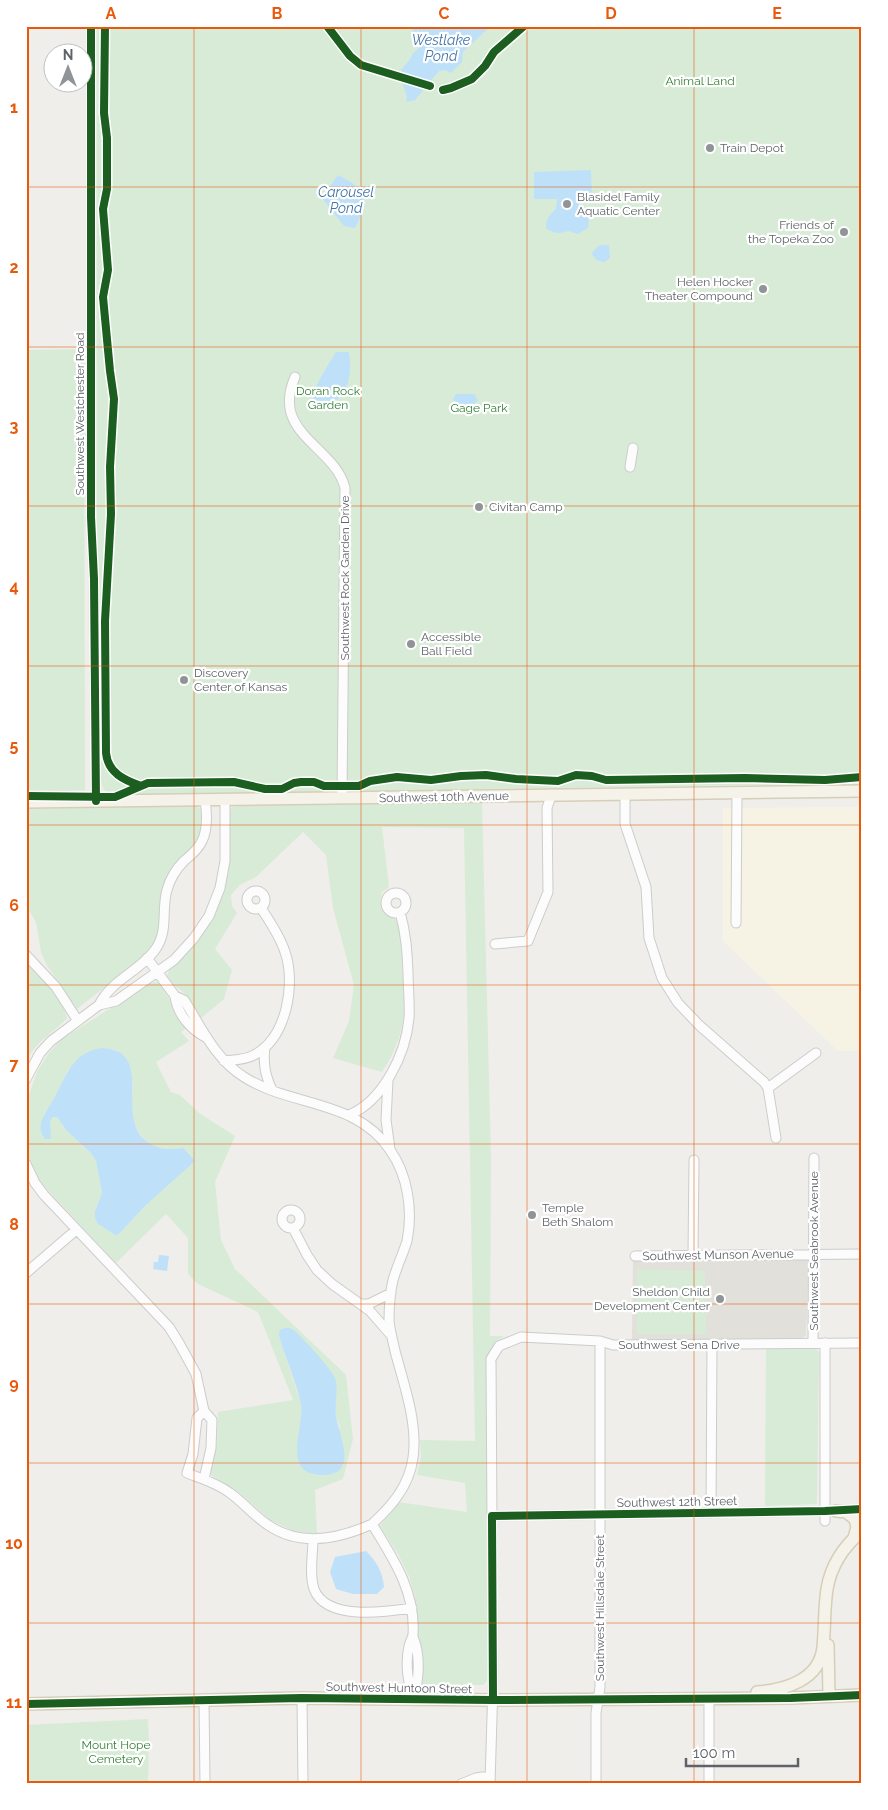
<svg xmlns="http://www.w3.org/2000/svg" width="888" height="1810" font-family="Raleway,sans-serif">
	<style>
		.commercial { fill: #f7f3e4 }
		.education { fill: #e2e0da }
		.green { fill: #d8ebd6; fill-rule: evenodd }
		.water { fill: #bfe0f9 }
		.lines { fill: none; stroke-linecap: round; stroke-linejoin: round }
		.minor-casing { stroke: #cbcccc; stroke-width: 11 }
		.major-casing { stroke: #d7ceb8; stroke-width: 14 }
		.minor { stroke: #fdfcfc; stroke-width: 9 }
		.major { stroke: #f4f2e9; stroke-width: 11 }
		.cycleway-casing { stroke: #fff; stroke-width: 11 }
		.cycleway { stroke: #1b5e20; stroke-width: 8 }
		.grid { fill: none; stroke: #e8590c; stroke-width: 1; stroke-opacity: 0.55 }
		.poi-dot { fill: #919496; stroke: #fff; stroke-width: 2 }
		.labels { text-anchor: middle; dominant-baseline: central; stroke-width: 4.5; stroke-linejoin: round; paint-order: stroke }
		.park-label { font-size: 12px; fill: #348238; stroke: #fff }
		.poi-label { font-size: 12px; fill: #5f6368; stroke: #fff; text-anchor: start }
		.street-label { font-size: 12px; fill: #5f6368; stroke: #fff }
		.water-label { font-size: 14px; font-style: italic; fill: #4174aa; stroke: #fff }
		.neatline { fill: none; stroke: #e8590c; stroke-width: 2 }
		.grid-label { font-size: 16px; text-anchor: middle; font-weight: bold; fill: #e8590c }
	</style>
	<rect width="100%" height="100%" fill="#efeeea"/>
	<path class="commercial" d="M862,807V1051H838L723,941V808Z"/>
	<path class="education" d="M807,1259L809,1263L806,1336L802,1338L632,1340L633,1260Z"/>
	<path class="green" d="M95,26H862V781L809,784L477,789L447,792L115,797L104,790L100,778L96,442Z
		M84,349L85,790L26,792V350Z
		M482,802L491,1158L490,1336H504L494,1344L488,1357L489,1672L487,1681L483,1685H426L421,1683L420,1679L415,1596L409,1576L398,1554L380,1526L398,1502L467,1512L465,1483L417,1475L421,1457L420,1440L475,1441L464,828L382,827L389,887L382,892C375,914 392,909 397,922C402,934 402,952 402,965C403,981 405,998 404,1015C402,1034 393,1056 382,1072L333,1058L349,1021L354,985L333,908L326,855L303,832L256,877L240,885L231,895L232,906L237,913L215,949L232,970L224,999L201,1018L183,992L172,984L167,975L169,970C200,942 222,912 228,870C231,851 229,831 229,812L232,807L250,803Z
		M197,806L202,810L203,831L196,844L174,865L169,874L159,932L150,950L143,957L77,1009L46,964L41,952L36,922L30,912H26V809Z
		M26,963C37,971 66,1005 67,1018C54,1033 36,1041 26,1061Z
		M154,982L159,983L188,1027L181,1032L189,1041L156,1062L171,1092L180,1095L199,1113L235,1136L215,1182L221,1240L235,1269L346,1375L353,1439L343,1479L315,1490L317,1534L294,1531L270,1520L240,1493L212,1476L210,1472L217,1444L218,1412L293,1400L258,1312L198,1284L188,1274V1238L166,1214L116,1263L43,1185L31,1167L26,1149V1104L37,1072L48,1054L61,1040L148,984ZM103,1048L116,1050C121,1060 129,1071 132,1082C134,1089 131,1098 131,1105C131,1122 140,1140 156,1147C164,1150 175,1149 183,1148L147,1204L117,1236L99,1224L95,1218V1211L102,1193L96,1161L91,1153L67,1131L57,1117H53L50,1121L44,1114L53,1101L68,1070ZM280,1339L335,1408L336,1416L340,1427L315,1474L302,1468L298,1453L301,1419V1404Z
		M637,1269L705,1271L706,1334H637Z
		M766,1347H814L819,1352L817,1504L765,1506Z
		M148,1719L149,1743L148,1784H26V1725Z"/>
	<path class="water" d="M410,26H491L463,52L462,62L451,73L445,70L439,71L415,100L406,102L407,97L402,82L401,70L411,58L412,54L418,49L420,44Z
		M591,170L592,198H578L579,208L585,214L589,220L588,228L578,234L568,231C559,234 554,234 546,228C546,219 549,215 556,209L557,199H534V172Z
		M338,175C369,191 371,197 355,228L344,226L322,198Z
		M603,245H609L610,258L605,262C598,261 594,260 592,253L598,246Z
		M336,352H349C353,379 347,403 317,409C315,405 313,401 313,397C314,386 330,362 336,352Z
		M456,394H474L478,400L474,404H457L453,399Z
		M103,1048C161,1052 105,1127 157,1147C165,1150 175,1149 183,1148L195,1161L147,1204L117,1236L98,1224L95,1218V1211L102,1193L96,1161L91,1153L67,1131L57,1117H53L50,1121L51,1139H45C34,1125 46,1113 53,1100C66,1077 72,1051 103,1048Z
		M159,1255L169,1256L167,1271L153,1269L154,1262H158Z
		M285,1328C287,1328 291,1328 292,1329C300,1334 332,1370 335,1378C339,1389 334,1404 336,1416C339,1435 359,1474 324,1475C315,1475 302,1473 299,1462C293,1446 303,1423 301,1405C297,1384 286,1360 280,1339L279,1333L280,1330Z
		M366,1551C376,1561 383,1572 384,1587L377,1594H353L336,1589L330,1572L335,1557Z"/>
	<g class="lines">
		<g class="minor-casing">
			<path id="minor" d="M91,26V517L94,579L96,801
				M295,377C270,434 335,446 345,488L342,798
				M630,467L633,448
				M625,794V824L646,887L649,938L662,978L678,1003L699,1025L764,1082L768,1088L776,1138
				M247 900a9 9 0 1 1 18 0a9 9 0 1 1-18 0Z
				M386 903a10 10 0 1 1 20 0a10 10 0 1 1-20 0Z
				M736,923L737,793
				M495,944L528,941L548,892L547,808L551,796
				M26,955L56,987L78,1021
				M147,958L175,996L184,1000C202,1028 215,1059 244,1077C291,1107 356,1099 390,1150C408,1175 413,1211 407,1241C403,1254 397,1266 393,1280C390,1293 389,1308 389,1321C390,1331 393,1341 395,1351C404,1385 418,1423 413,1458C409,1486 392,1506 372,1524C393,1558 416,1592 413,1635C412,1639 410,1642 409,1646C405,1662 408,1684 413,1700
				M175,996C177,1014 191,1030 207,1038
				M99,1005C111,980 139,972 155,950C169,931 161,910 167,890C170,879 176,869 184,861C191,855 198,850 202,841C208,829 207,813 205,800
				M265,1047C263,1063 265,1075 272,1090
				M224,1061C234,1060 245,1060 254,1055C287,1038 296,983 285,952C280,936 270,922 261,908
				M26,1079L40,1053L51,1041L99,1005L116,1001L157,972L174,960L194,938L209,916L220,888L225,861V799
				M388,1080L386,1120L390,1149
				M768,1088L816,1053
				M349,1115C383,1101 406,1054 409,1018C410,1003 408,988 408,972C407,950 406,934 400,912
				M26,1164L35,1183L44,1195L169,1327L179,1343L196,1374L204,1411L212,1420L211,1448L204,1479
				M282 1219a9 9 0 1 1 18 0a9 9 0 1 1-18 0Z
				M293,1228L307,1255L317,1270L332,1284L370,1311L390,1334
				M635,1256L862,1254
				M693,1256L694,1160
				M26,1273L76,1230
				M361,1304H369L391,1293
				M813,1343L814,1158
				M204,1411L197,1418L193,1454L187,1473C202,1479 217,1483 230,1493C243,1502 254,1516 268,1525C300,1547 339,1539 372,1524
				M711,1513L712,1344
				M492,1516L825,1511L862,1509
				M825,1521V1343
				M313,1539C313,1554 309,1574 314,1589C326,1621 385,1612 412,1608
				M413,1637C421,1656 419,1680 413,1700
				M302,1698L303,1784
				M204,1700L205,1784
				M461,1784L476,1778L490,1776
				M490,1784L493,1683L491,1359L499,1346L521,1337L600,1341L613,1345L862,1343
				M596,1784V1713L600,1687V1341
				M709,1784V1698"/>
		</g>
		<g class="major-casing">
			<path id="major" d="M26,802L862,791
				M836,1511L846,1512L855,1519L857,1527L854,1538
				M828,1645L829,1696
				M757,1692C785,1690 820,1680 823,1647C825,1627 824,1608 827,1589C831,1565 844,1546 862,1531
				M26,1704L302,1698L493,1700L791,1698L862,1695"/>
		</g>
		<use href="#minor" class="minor"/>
		<use href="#major" class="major"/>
		<g class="cycleway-casing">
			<path id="cycleway" d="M91,26V517L94,579L96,801
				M105,26L104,113L107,138V189L103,209L108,270L103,297L110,371L114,399L110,467L111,514L105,621L106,753C108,773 124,780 141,786
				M327,26L350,56L361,65L430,86
				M443,90L451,88L472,79L485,66L494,52L524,26
				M26,796L115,797L148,783L234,782L265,789H282L294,783L301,782H314L324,786H359L370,781L397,777L431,780L461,776L486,775L516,779L558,781L576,775L592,776L606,780L745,778L825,780L862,777
				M493,1700L492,1516L825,1511L862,1509
				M26,1704L302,1698L493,1700L791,1698L862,1695"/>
		</g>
		<use href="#cycleway" class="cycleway"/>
	</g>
	<path class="grid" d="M194,26V1784M361,26V1784M527,26V1784M694,26V1784M26,187H862M26,347H862M26,506H862M26,666H862M26,825H862M26,985H862M26,1144H862M26,1304H862M26,1463H862M26,1623H862"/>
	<g class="poi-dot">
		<circle cx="710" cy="148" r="5"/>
		<circle cx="567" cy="204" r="5"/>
		<circle cx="844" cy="232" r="5"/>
		<circle cx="763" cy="289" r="5"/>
		<circle cx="479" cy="507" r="5"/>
		<circle cx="411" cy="644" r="5"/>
		<circle cx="184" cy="680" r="5"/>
		<circle cx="532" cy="1215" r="5"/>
		<circle cx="720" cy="1299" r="5"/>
	</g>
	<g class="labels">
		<g class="park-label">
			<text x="700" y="81">Animal Land</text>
			<text x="328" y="391">Doran Rock<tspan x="328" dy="14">Garden</tspan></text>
			<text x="479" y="408">Gage Park</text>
			<text x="116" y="1745">Mount Hope<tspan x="116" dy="14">Cemetery</tspan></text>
		</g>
		<g class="poi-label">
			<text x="720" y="148">Train Depot</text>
			<text x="577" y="197">Blasidel Family<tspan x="577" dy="14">Aquatic Center</tspan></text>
			<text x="834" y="225" text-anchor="end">Friends of<tspan x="834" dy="14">the Topeka Zoo</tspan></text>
			<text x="753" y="282" text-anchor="end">Helen Hocker<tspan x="753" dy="14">Theater Compound</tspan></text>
			<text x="489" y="507">Civitan Camp</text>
			<text x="421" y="637">Accessible<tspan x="421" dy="14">Ball Field</tspan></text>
			<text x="194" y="673">Discovery<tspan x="194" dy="14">Center of Kansas</tspan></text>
			<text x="542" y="1208">Temple<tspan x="542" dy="14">Beth Shalom</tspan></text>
			<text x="710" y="1292" text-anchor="end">Sheldon Child<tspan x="710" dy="14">Development Center</tspan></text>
		</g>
		<g class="street-label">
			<text transform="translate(80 414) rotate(-90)">Southwest Westchester Road</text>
			<text transform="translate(345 578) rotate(-90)">Southwest Rock Garden Drive</text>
			<text transform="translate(444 797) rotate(-1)">Southwest 10th Avenue</text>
			<text transform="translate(814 1251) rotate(-90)">Southwest Seabrook Avenue</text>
			<text transform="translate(718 1255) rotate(-1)">Southwest Munson Avenue</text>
			<text x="679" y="1345">Southwest Sena Drive</text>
			<text transform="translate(677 1502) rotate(-1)">Southwest 12th Street</text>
			<text transform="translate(600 1608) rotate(-90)">Southwest Hillsdale Street</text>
			<text transform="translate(399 1688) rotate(1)">Southwest Huntoon Street</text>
		</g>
		<g class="water-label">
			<text x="441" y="40">Westlake<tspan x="441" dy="16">Pond</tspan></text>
			<text x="346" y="192">Carousel<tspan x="346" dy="16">Pond</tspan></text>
		</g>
	</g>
	<rect width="888" height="1810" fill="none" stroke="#ffffff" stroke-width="55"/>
	<g transform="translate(68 68)"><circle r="24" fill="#ffffff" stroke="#bfc1c3"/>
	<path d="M0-4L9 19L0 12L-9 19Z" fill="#919496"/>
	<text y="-8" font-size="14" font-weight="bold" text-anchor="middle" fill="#5f6368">N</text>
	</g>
	<path d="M686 1758v8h112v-8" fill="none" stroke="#5f6368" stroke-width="2.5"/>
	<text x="693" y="1758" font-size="15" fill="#5f6368" stroke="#ffffff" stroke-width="4" paint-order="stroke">100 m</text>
	<rect x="28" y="28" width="832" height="1754" class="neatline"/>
	<g class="grid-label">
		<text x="111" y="19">A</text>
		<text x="277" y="19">B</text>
		<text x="444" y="19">C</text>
		<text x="611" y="19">D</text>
		<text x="777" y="19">E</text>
		<text x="14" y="113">1</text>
		<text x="14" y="273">2</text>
		<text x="14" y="432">3</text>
		<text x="14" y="592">4</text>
		<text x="14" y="751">5</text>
		<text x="14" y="911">6</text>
		<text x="14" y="1070">7</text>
		<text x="14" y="1230">8</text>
		<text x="14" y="1389">9</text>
		<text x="14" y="1549">10</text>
		<text x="14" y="1708">11</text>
	</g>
</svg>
